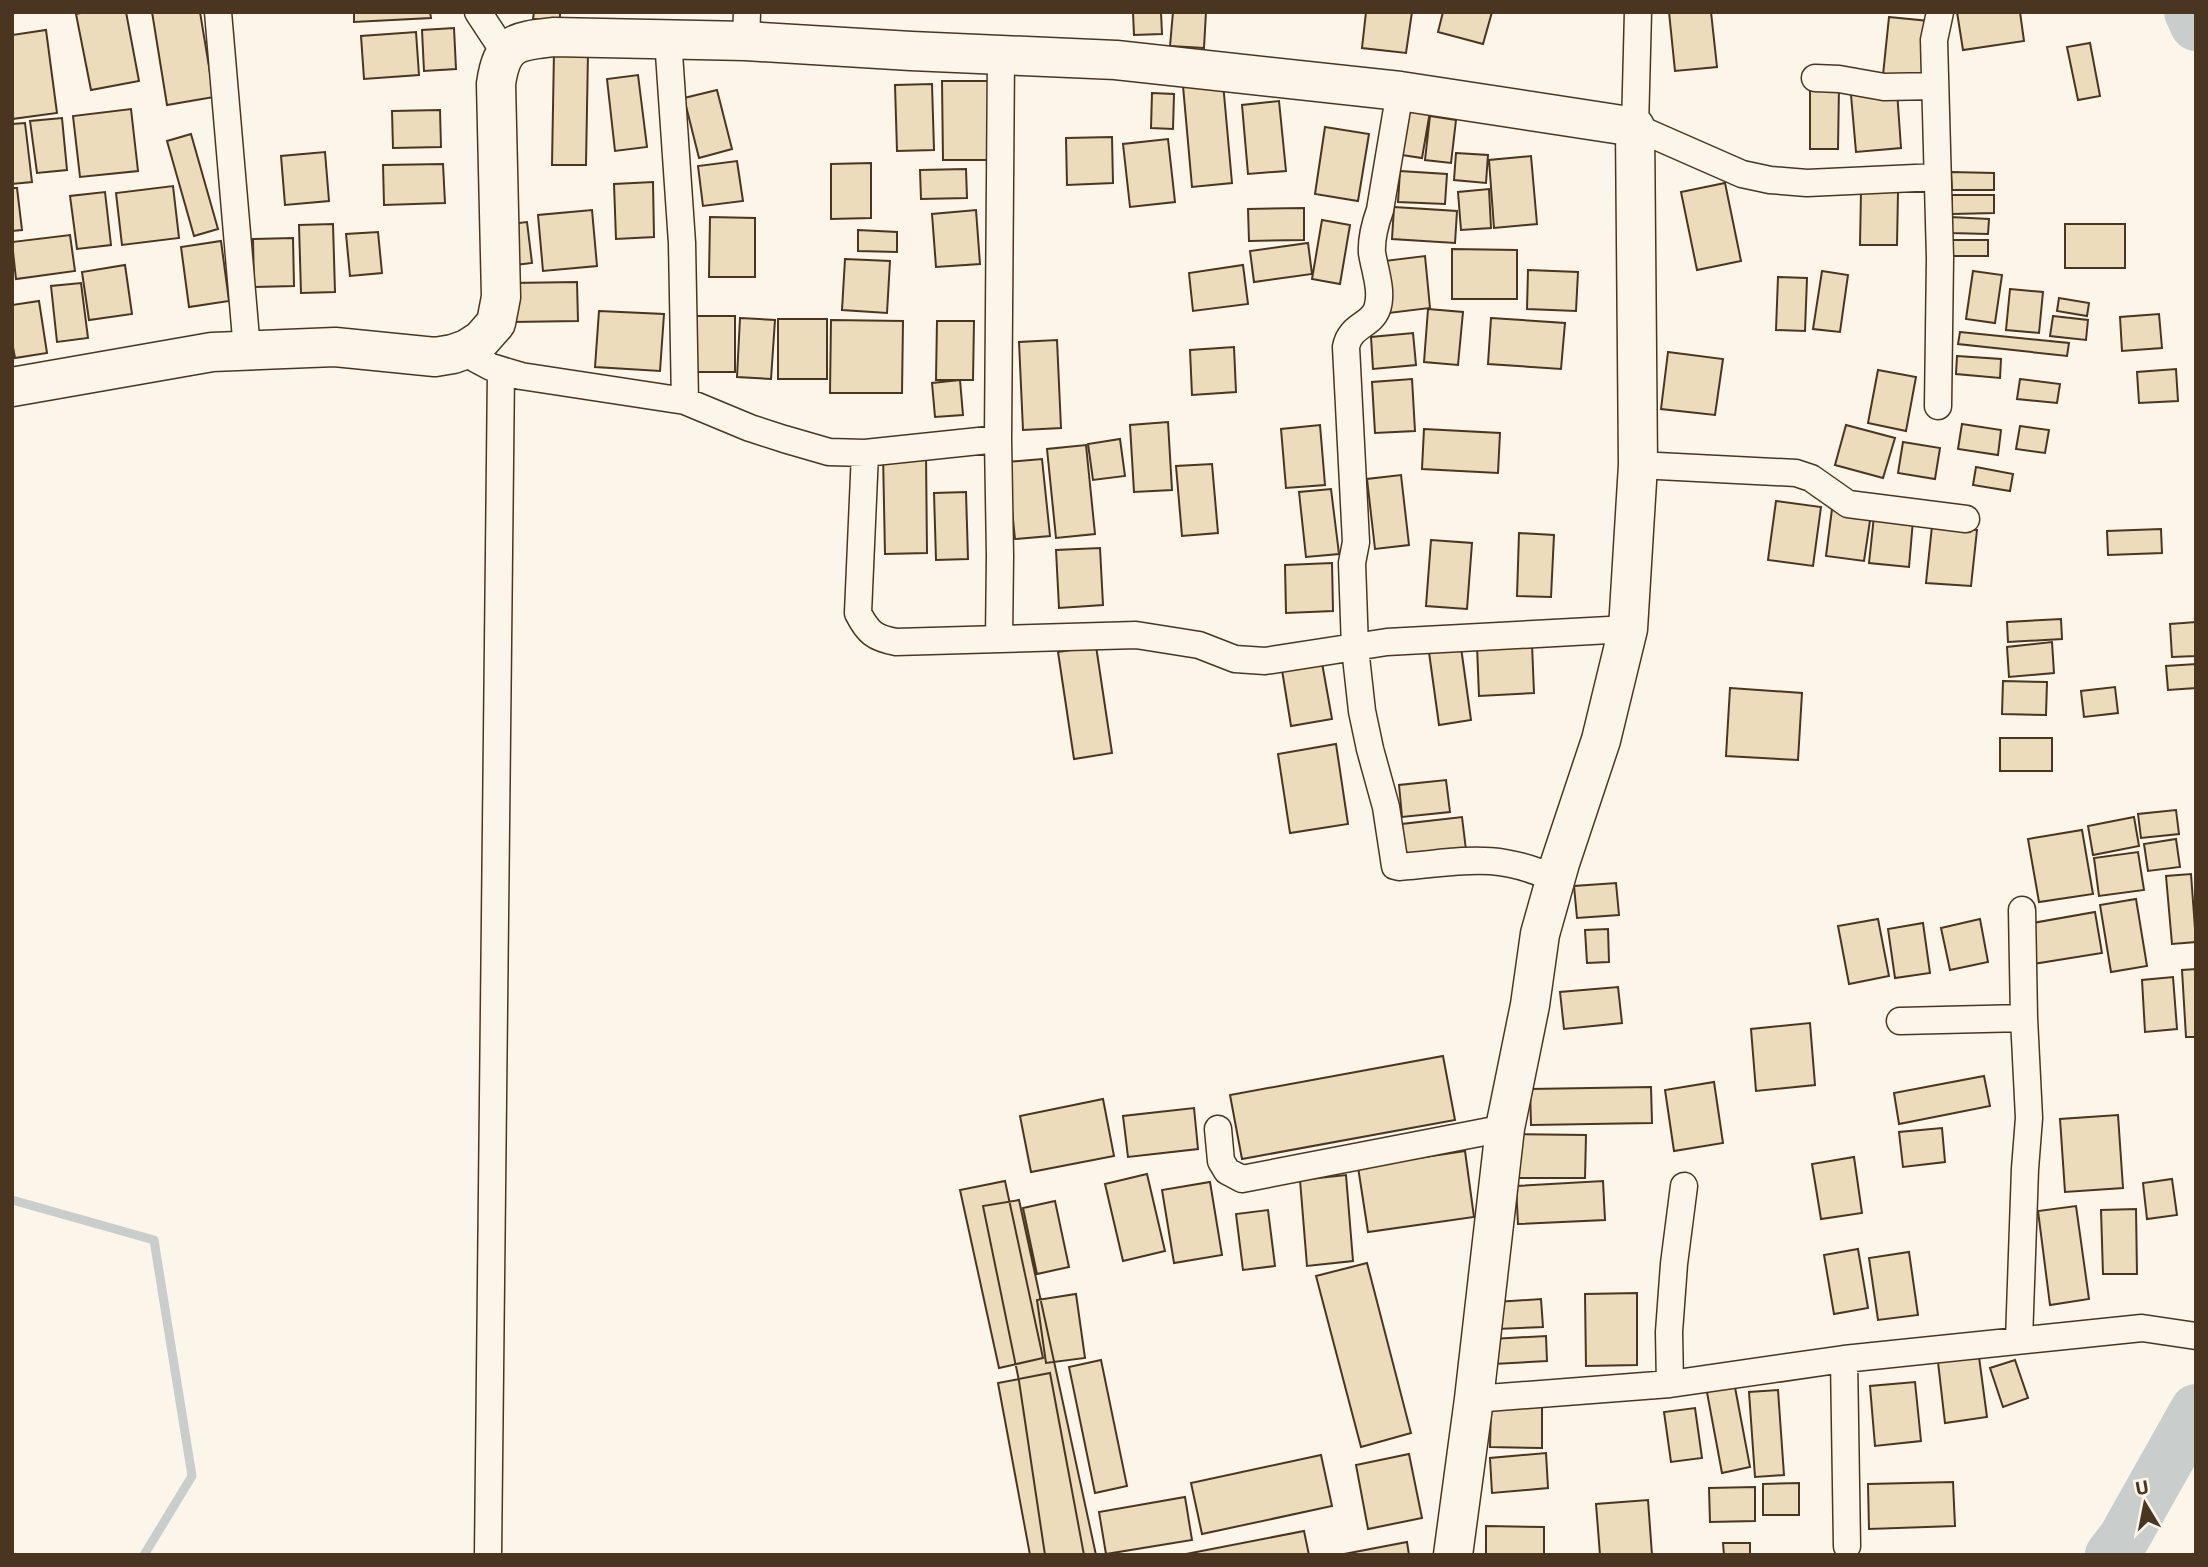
<svg xmlns="http://www.w3.org/2000/svg" width="2208" height="1567" font-family="'Exo 2',sans-serif">
	<style>
		.lines { fill: none; stroke-linecap: round; stroke-linejoin: round }
		.stream { stroke: #c9cecd; stroke-width: 9 }
		.river { stroke: #c9cecd; stroke-width: 52 }
		.building { fill: #ecdcbc; stroke: #4a3520; stroke-width: 2 }
		.street-casing { stroke: #4a3520; stroke-width: 29 }
		.secondary-casing { stroke: #4a3520; stroke-width: 41 }
		.street { stroke: #fbf6e9; stroke-width: 26 }
		.secondary { stroke: #fbf6e9; stroke-width: 38 }
	</style>
	<rect width="100%" height="100%" fill="#fbf6e9"/>
	<g class="lines">
		<path class="stream" d="M12,1200L154,1240L192,1476L144,1555"/>
		<path class="river" d="M2190,12L2196,25
			M2111,1555L2124,1538L2196,1410"/>
	</g>
	<path class="building" d="M85,12H126L139,81L91,90L76,14Z
		M152,12H200L214,97L167,105Z
		M354,12H430L431,18L354,22Z
		M534,12H560V20L533,19Z
		M1133,12H1161L1162,34L1134,35Z
		M1173,12H1206L1204,48L1170,46Z
		M1366,12H1412L1406,53L1362,48Z
		M1443,12H1492L1483,44L1438,32Z
		M1669,12H1711L1717,67L1675,71Z
		M1957,12H2020L2024,41L1963,50Z
		M1889,17L1929,21L1923,79L1883,75Z
		M454,28L456,69L424,71L422,30Z
		M46,30L57,113L12,119V35Z
		M416,32L419,75L364,79L361,36Z
		M2090,43L2100,96L2078,100L2067,47Z
		M554,51L588,52L586,165H552Z
		M638,75L647,147L615,151L607,79Z
		M942,81H992V160H943Z
		M1223,83L1232,183L1192,187L1183,86Z
		M932,84L934,150L897,151L895,85Z
		M1810,86H1839L1838,149H1810Z
		M717,90L732,149L699,158L684,98Z
		M1897,91L1901,148L1856,152L1851,95Z
		M1152,93L1174,94L1173,129L1151,128Z
		M1279,101L1286,171L1248,174L1242,105Z
		M1403,101L1431,106L1422,158L1395,154Z
		M131,109L138,171L80,177L73,116Z
		M440,110L441,147L393,148L392,111Z
		M1430,116L1456,120L1451,163L1425,160Z
		M62,118L67,170L37,173L30,121Z
		M25,123L32,182L12,184V124Z
		M1325,127L1369,134L1358,201L1315,194Z
		M191,134L218,229L194,236L167,141Z
		M1112,137L1113,183L1067,185L1066,138Z
		M1168,139L1175,202L1130,207L1123,144Z
		M325,152L329,201L285,205L281,156Z
		M1456,153L1488,155L1486,183L1454,180Z
		M1531,156L1537,224L1494,228L1489,160Z
		M737,161L743,201L703,206L698,166Z
		M871,163V218L831,219V164Z
		M443,164L445,203L384,205L383,165Z
		M966,169L967,198L921,199L920,170Z
		M1400,171L1447,174L1445,204L1398,202Z
		M1951,172L1994,173V190H1952Z
		M653,182L654,237L616,239L614,184Z
		M1725,183L1741,261L1697,270L1681,192Z
		M173,186L179,238L122,245L116,193Z
		M12,188H17L22,230L12,231Z
		M1489,189L1491,228L1461,230L1458,192Z
		M1861,191L1898,192L1897,245H1860Z
		M105,192L111,245L77,249L70,196Z
		M1952,195H1994V213L1952,214Z
		M1394,207L1457,211L1455,243L1392,239Z
		M1304,208V240L1249,241L1248,209Z
		M592,210L597,266L543,271L538,215Z
		M976,210L980,264L936,267L932,214Z
		M710,217L755,218V277H709Z
		M1950,217L1989,219L1988,234L1950,233Z
		M1322,220L1350,225L1340,284L1312,279Z
		M527,222L532,263L507,266L502,225Z
		M333,224L335,292L301,293L299,225Z
		M2065,224H2125V268H2065Z
		M858,230L897,232V252L858,251Z
		M378,232L382,273L350,276L346,234Z
		M70,235L75,271L16,279L12,242Z
		M293,238L294,286L254,287L253,239Z
		M1950,240H1988V256H1950Z
		M221,241L229,301L189,307L181,247Z
		M1308,243L1312,274L1254,282L1250,251Z
		M1452,249L1517,250V299H1452Z
		M1425,256L1430,308L1389,313L1384,261Z
		M845,259L890,261L887,313L842,310Z
		M125,265L132,314L89,320L82,272Z
		M1243,265L1248,304L1193,311L1189,273Z
		M1528,270L1578,272L1576,311L1527,309Z
		M1822,271L1848,275L1840,332L1813,329Z
		M1973,271L2002,275L1995,323L1966,319Z
		M1778,277L1807,278L1805,331L1776,330Z
		M577,282L578,321L512,322L511,283Z
		M81,283L88,338L57,342L51,286Z
		M2010,289L2043,292L2039,333L2006,330Z
		M2059,298L2089,303L2087,316L2057,311Z
		M39,301L47,353L15,358L12,342V305Z
		M1428,309L1463,312L1458,365L1424,362Z
		M599,311L664,314L660,371L595,367Z
		M2159,314L2162,348L2122,351L2120,317Z
		M690,316H735V372H691Z
		M2053,316L2088,320L2086,340L2050,336Z
		M740,318L775,320L771,379L737,377Z
		M1491,318L1565,323L1561,369L1488,364Z
		M778,319H827V379H778Z
		M831,320L903,321L902,393H830Z
		M937,321H974L973,380H936Z
		M1960,332L2069,343L2067,356L1958,344Z
		M1413,333L1416,365L1373,369L1371,337Z
		M1057,340L1061,428L1023,430L1019,342Z
		M1234,347L1236,392L1192,395L1190,350Z
		M1668,352L1723,359L1715,415L1661,409Z
		M1957,356L2001,359L2000,378L1956,374Z
		M2176,369L2178,401L2139,403L2137,372Z
		M1878,370L1916,377L1906,431L1868,423Z
		M1412,379L1415,431L1375,433L1372,382Z
		M2020,379L2060,384L2057,403L2017,399Z
		M960,380L963,415L935,417L932,383Z
		M1168,422L1172,490L1134,492L1130,425Z
		M1962,424L2001,430L1998,455L1958,449Z
		M1320,425L1325,485L1286,488L1281,429Z
		M1846,425L1895,438L1883,478L1835,465Z
		M2020,426L2049,430L2045,453L2016,449Z
		M1424,429L1500,433L1498,473L1422,469Z
		M1120,439L1125,476L1093,480L1088,444Z
		M1903,442L1940,448L1935,479L1898,473Z
		M1086,445L1095,534L1056,538L1047,449Z
		M926,453L927,553L885,554L883,454Z
		M1042,459L1050,536L1015,539L1007,462Z
		M1212,464L1218,533L1182,536L1176,466Z
		M1976,467L2013,474L2010,491L1973,485Z
		M1401,475L1409,545L1375,549L1367,479Z
		M1331,489L1339,554L1306,557L1299,492Z
		M966,492L968,559L936,560L934,493Z
		M1776,501L1821,507L1813,566L1768,560Z
		M1832,509L1871,514L1864,561L1826,556Z
		M1874,516L1913,520L1909,567L1869,563Z
		M1932,526L1977,530L1971,586L1926,583Z
		M2161,529L2162,553L2108,555L2107,531Z
		M1519,533L1554,535L1551,597L1517,596Z
		M1431,540L1472,543L1467,609L1426,606Z
		M1100,548L1103,605L1059,608L1056,550Z
		M1332,563L1333,611L1286,613L1285,565Z
		M2061,619L2062,639L2008,642L2007,622Z
		M2196,622V656L2172,657L2170,624Z
		M1460,640L1471,720L1439,725L1428,645Z
		M2052,642L2054,673L2009,677L2007,647Z
		M1532,644L1534,693L1479,696L1477,646Z
		M1096,646L1112,753L1074,759L1058,652Z
		M1322,663L1332,719L1291,726L1282,670Z
		M2196,664V688L2168,690L2166,666Z
		M2003,681L2047,682L2046,715L2002,714Z
		M2115,687L2118,713L2084,717L2081,691Z
		M1730,688L1802,693L1798,760L1726,756Z
		M2000,738H2052V771H2000Z
		M1336,744L1348,824L1290,833L1278,754Z
		M1446,780L1450,812L1402,817L1399,785Z
		M2176,810L2179,834L2141,838L2138,814Z
		M1462,817L1466,850L1406,857L1402,824Z
		M2134,817L2139,846L2093,855L2088,826Z
		M2082,830L2093,894L2039,902L2028,839Z
		M2176,839L2180,867L2148,871L2144,844Z
		M2138,852L2144,890L2099,896L2094,858Z
		M2191,874L2196,942L2172,944L2166,876Z
		M1616,883L1619,915L1577,918L1574,886Z
		M2136,899L2147,966L2111,972L2100,905Z
		M2095,912L2102,953L2033,964L2027,924Z
		M1878,919L1889,976L1849,984L1838,926Z
		M1980,919L1988,962L1950,970L1941,928Z
		M1923,923L1930,973L1895,978L1888,929Z
		M1608,929L1609,962L1587,963L1585,930Z
		M2196,969V1037H2186L2182,970Z
		M2173,977L2177,1029L2145,1032L2142,980Z
		M1618,987L1622,1023L1564,1029L1560,992Z
		M1810,1023L1815,1085L1756,1091L1751,1029Z
		M1443,1056L1455,1120L1242,1159L1230,1095Z
		M1984,1076L1990,1106L1899,1124L1894,1093Z
		M1714,1082L1723,1143L1674,1151L1665,1090Z
		M1651,1087L1652,1123L1531,1125L1530,1089Z
		M1103,1099L1114,1156L1031,1172L1020,1116Z
		M1194,1108L1198,1149L1128,1157L1123,1116Z
		M2118,1115L2123,1188L2065,1192L2060,1119Z
		M1942,1128L1945,1162L1903,1167L1899,1132Z
		M1512,1134L1586,1135L1585,1178H1511Z
		M1465,1151L1474,1217L1368,1232L1358,1167Z
		M1854,1157L1862,1213L1821,1219L1812,1164Z
		M1147,1174L1165,1251L1123,1261L1105,1184Z
		M1346,1175L1353,1261L1307,1266L1300,1180Z
		M2172,1179L2177,1215L2147,1219L2143,1183Z
		M1005,1181L1043,1358L999,1368L960,1190Z
		M1603,1181L1605,1220L1518,1224L1516,1186Z
		M1210,1182L1222,1255L1174,1263L1162,1190Z
		M1019,1200L1096,1555H1045L1019,1381L983,1206Z
		M1055,1201L1069,1267L1037,1274L1023,1208Z
		M2076,1206L2089,1299L2050,1305L2038,1211Z
		M2136,1209L2137,1274H2103L2101,1210Z
		M1268,1210L1275,1266L1243,1270L1236,1214Z
		M1858,1249L1868,1308L1834,1314L1824,1255Z
		M1909,1252L1918,1315L1878,1320L1869,1258Z
		M1367,1263L1411,1433L1361,1447L1316,1276Z
		M1637,1293V1365L1586,1366L1585,1294Z
		M1076,1294L1085,1358L1046,1363L1037,1300Z
		M1541,1299L1543,1327L1497,1329L1496,1302Z
		M1546,1336L1547,1361L1494,1364L1492,1339Z
		M1979,1357L1987,1417L1945,1423L1938,1362Z
		M1101,1360L1127,1486L1095,1493L1069,1367Z
		M2015,1360L2028,1398L2003,1407L1990,1368Z
		M1050,1373L1084,1555H1030L998,1383Z
		M1734,1382L1750,1467L1722,1473L1706,1387Z
		M1915,1382L1921,1441L1875,1446L1870,1386Z
		M1778,1390L1784,1475L1755,1477L1749,1392Z
		M1491,1405L1542,1406V1448L1490,1447Z
		M1695,1408L1702,1458L1671,1462L1664,1412Z
		M1546,1453L1548,1488L1492,1493L1490,1458Z
		M1409,1454L1422,1518L1368,1529L1356,1465Z
		M1321,1455L1332,1506L1202,1534L1191,1483Z
		M1953,1482L1955,1526L1869,1529L1868,1484Z
		M1799,1483V1515H1763V1484Z
		M1755,1487V1521L1710,1522L1709,1488Z
		M1185,1497L1192,1540L1106,1554L1099,1512Z
		M1648,1500L1652,1555H1600L1596,1504Z
		M1486,1526L1544,1527V1555H1486Z
		M1304,1531L1309,1555H1181Z
		M1407,1542L1409,1555H1339Z
		M1723,1543H1750V1555H1724Z"/>
	<g class="lines">
		<g class="street-casing">
			<path id="street" d="M218,12L247,350
				M478,12L505,53
				M1638,12L1635,127L1742,174L1770,180L1807,183L1937,177
				M668,39L682,243L685,401
				M746,41L747,12
				M1815,78L1839,79L1884,87L1935,86
				M1400,91L1380,210C1375,224 1371,238 1372,253C1375,271 1383,292 1377,309C1371,326 1350,325 1346,347L1356,542L1352,563L1355,648L1362,711L1370,749L1386,807L1395,866L1399,867C1463,862 1493,851 1556,879
				M467,349L476,359L491,367L521,376L685,401L750,428L784,439L829,452L865,453L858,613C868,633 875,638 896,642L1136,635L1199,645L1235,659L1265,661L1387,642L1628,629
				M1938,406L1940,258L1934,40L1940,12
				M998,439L1001,55
				M865,453L998,439L1000,556L999,639
				M1638,465L1796,473L1811,478L1848,504L1966,519
				M1900,1021L2024,1018
				M1218,1129L1221,1161L1227,1171L1242,1179L1505,1128
				M2019,1340L2025,1169L2029,1118L2024,1018L2022,910
				M1844,1359L1847,1546
				M1670,1384L1669,1332L1674,1264L1684,1186
				M1474,1399L1670,1384L1844,1359L2142,1328L2196,1336
				M488,1555L501,370"/>
		</g>
		<g class="secondary-casing">
			<path id="secondary" d="M12,387L212,352L335,347L435,357L453,354L467,349L481,340L496,323L501,297L496,84C502,42 516,41 554,37L746,41L911,51L1116,60L1400,91L1635,127L1638,465L1628,629L1601,740L1560,863L1540,934L1530,1005L1505,1128L1474,1399L1453,1555"/>
		</g>
		<use href="#street" class="street"/>
		<use href="#secondary" class="secondary"/>
	</g>
	<rect width="2208" height="1567" fill="none" stroke="#4a3520" stroke-width="28"/>
	<g transform="translate(2145 1504) rotate(350)" stroke="#fbf6e9" stroke-width="5" paint-order="stroke">
	<path d="M0-5L12 26L0 18L-12 26Z" fill="#4a3520"/>
	<text y="-10" font-size="19" font-weight="bold" text-anchor="middle" fill="#4a3520">U</text>
	</g>
</svg>
